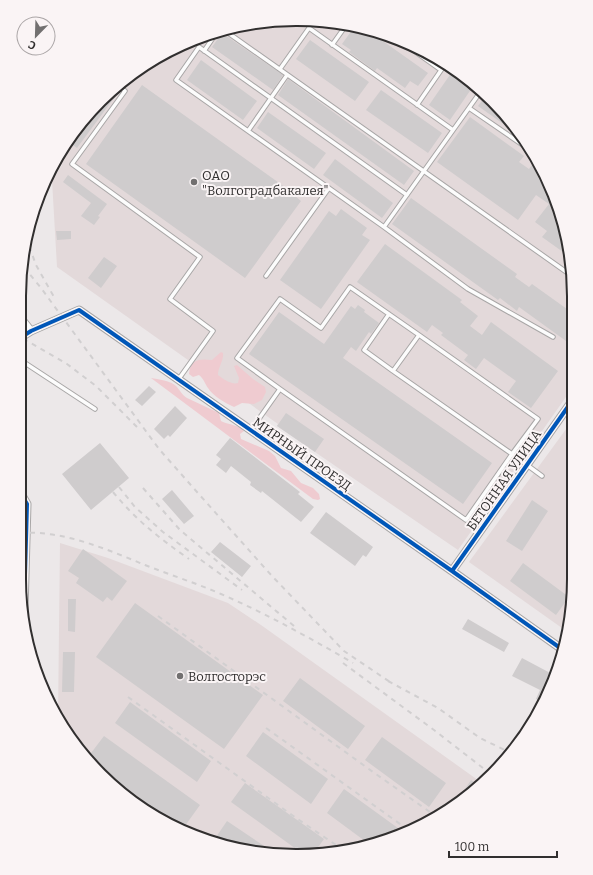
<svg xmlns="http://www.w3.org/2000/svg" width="593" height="875" font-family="Bitter,serif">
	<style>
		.built { fill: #e3d9da }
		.green { fill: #efcbd0 }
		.building { fill: #cfcccd }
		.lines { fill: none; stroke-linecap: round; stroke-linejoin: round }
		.service-casing { stroke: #a8a6a6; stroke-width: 5.5 }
		.minor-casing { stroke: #a8a6a6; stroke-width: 9 }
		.service { stroke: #fcfcfc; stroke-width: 3.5 }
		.minor { stroke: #fcfcfc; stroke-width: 7 }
		.rail { stroke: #d1cfd0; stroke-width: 2; stroke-dasharray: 5 5; stroke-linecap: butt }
		.cycleway-casing { stroke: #faf4f5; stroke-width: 6 }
		.cycleway { stroke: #0057b8; stroke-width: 4 }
		.poi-dot { fill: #727070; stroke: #faf4f5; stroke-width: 1.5 }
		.labels { text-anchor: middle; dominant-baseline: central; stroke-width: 4; stroke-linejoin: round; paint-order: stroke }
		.poi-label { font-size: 13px; fill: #312f2f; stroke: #faf4f5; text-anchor: start }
		.street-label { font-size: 13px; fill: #312f2f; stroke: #faf4f5 }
		.rim { fill: none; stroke: #312f2f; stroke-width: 2 }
	</style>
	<rect width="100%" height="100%" fill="#ece8e9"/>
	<path class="built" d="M296,19L350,24L402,40L450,66L493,100L527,142L553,190L569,242L574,297L573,387L458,550L277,426L278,424L57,267L52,180L62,165L56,161L100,100L142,66L190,40L242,24Z
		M572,421L569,633L469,562Z
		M60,543L108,558L228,603L261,625L482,783L435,819L351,851L278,855L191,835L127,799L66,733L58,717Z"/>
	<path class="green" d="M221,352L223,353C224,361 218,367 218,375C223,379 232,385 238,383L239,378L234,366L237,365L253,379L265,387L266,392L262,400L254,404L242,403L234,407C225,403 213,396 208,388C205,384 204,379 199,375L193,377L189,374C190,358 201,359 212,360Z
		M151,378C158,379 171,381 176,386C180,390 182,395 187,398L219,413L221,421L223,422C230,425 239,425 244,431L240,434L241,439L269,451L275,456L281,468L291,471L301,483L313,488L319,494L320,499L318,500L313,499Z"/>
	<path class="building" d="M355,26L366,29L428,73L418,86L410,81L405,88L377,68L375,71L349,52L351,50L342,44Z
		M222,33L283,75L273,90L212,47Z
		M310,40L369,82L355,101L296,59Z
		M201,60L257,101L243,120L187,80Z
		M454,69L474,85L450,120L429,105Z
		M288,79L414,171L404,185L278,95Z
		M142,85L296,195L295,196L301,201L245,278L86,164Z
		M381,90L442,133L428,153L366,110Z
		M112,91L117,94L77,148L70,143L100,100Z
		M486,95L493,100L520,134L519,135L478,106Z
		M268,112L326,153L314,169L257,128Z
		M470,117L524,156L519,162L529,169L534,162L540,167L547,180L542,186L554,195L569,242L570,257L542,237L547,231L535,222L549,204L536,195L518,220L437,162Z
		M335,159L393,203L382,218L323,175Z
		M68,175L107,204L98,216L100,217L94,225L81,216L91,203L63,182Z
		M411,198L517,274L515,277L529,287L532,284L574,314L573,340L568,337L566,341L519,307L517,311L500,298L498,300L392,224Z
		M341,209L367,228L362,235L370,240L321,309L280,280L329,211L336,216Z
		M56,231H71V239L57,240Z
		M385,244L462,300L460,302L478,316L470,326L482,335L491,322L558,371L531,408L508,392L516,381L484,358L476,369L464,360L468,355L441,335L443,333L432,325L427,332L357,282Z
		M104,257L117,266L101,288L88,278Z
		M358,305L365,310L364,312L379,323L371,334L369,332L356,351L351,347L343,358L492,463L463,504L249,354L279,312L324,344L351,306L355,309Z
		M149,386L156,392L142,406L135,400Z
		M175,406L187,418L170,437L168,435L164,439L154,429Z
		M286,413L324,439L315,452L277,426Z
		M230,438L300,492L298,494L314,507L301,522L262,491L261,493L250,485L251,482L231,466L226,473L216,465L221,459L216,455Z
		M100,443L129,478L91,510L62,474Z
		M172,490L194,516L184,524L162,499Z
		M532,500L548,511L522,551L506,541Z
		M326,512L373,547L366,557L363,555L355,566L310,533Z
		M220,542L251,566L242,577L211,552Z
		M83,549L127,581L112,601L107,597L103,602L76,583L79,578L68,571Z
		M523,563L569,597L556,615L510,581Z
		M68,599H76L75,632L68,631Z
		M135,603L263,695L224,749L96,657Z
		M468,619L509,643L504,652L462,629Z
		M63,652H75L74,692H62Z
		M522,658L554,675L544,703L536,699L540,690L512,676Z
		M300,678L365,726L348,749L283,701Z
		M130,702L211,761L197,782L115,723Z
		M263,732L328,779L311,804L246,756Z
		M104,736L200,805L182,830L157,816L115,785L88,757Z
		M382,737L446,783L429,807L365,760Z
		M471,780L479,785L469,793L465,789Z
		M245,783L324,839L314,853L303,854L231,802Z
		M344,789L402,831L369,844L327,813Z
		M227,821L276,854V855L214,840Z"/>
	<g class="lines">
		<g class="service-casing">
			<path id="service" d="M224,30L572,276
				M396,38L441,70
				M332,45L347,24
				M204,51L217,32
				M280,69L309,28L453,130
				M118,86L125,91L72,164L200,257L170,299L213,331L178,380
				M417,105L446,63
				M469,108L533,152
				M248,131L287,75
				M407,195L199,47L176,80L384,227L481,91
				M384,227L468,289L553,337
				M266,276L329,188
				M389,314L364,350L393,371
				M419,335L538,419L512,454L542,476
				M22,361L95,409
				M251,430L280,389L466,520L512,454L393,371L419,335L350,287L321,328L280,299L237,358L280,389"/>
		</g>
		<g class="minor-casing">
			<path id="minor" d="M23,321L31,331
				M23,336L31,331L79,310L452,571L563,650
				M20,492L27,504L24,610
				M452,571L572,401"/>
		</g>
		<use href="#service" class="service"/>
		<use href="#minor" class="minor"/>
		<path class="rail" d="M26,237L36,265L54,297
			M24,267L41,288L159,449L197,492L272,576L344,651L393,684
			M23,339L29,342L67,364L96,386L139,429
			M119,487L135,507L163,532L242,590
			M143,488L180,530L294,626
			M113,492C136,520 159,538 189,559
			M20,533C63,530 106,549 145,565C170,575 196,583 221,594C267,614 310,638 353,663
			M158,616L373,772L437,817
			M343,663L434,730L492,775
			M388,681L438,708L480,738L509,752
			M128,697L296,818L345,851
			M266,728L407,829"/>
		<g class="cycleway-casing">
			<path id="cycleway" d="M23,336L31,331L79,310L452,571L563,650
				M20,492L27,504L24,610
				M452,571L572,401"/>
		</g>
		<use href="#cycleway" class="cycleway"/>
	</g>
	<g class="poi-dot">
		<circle cx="194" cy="182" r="4"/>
		<circle cx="180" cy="676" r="4"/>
	</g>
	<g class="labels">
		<g class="poi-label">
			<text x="202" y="175">ОАО<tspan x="202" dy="15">"Волгоградбакалея"</tspan></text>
			<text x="188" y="676">Волгосторэс</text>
		</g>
		<g class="street-label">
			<text transform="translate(302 454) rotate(35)">МИРНЫЙ ПРОЕЗД</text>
			<text transform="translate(504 480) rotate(-55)">БЕТОННАЯ УЛИЦА</text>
		</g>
	</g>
	<path d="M0 0H593V875H0ZM296 26H297A270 270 0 0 1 567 296V579A270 270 0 0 1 297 849H296A270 270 0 0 1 26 579V296A270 270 0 0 1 296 26Z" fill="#faf4f5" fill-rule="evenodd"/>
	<path class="rim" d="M296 26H297A270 270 0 0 1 567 296V579A270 270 0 0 1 297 849H296A270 270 0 0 1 26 579V296A270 270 0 0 1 296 26Z"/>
	<g transform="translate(36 36) rotate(203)"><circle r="19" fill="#faf4f5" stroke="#aaa5a6"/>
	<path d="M0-3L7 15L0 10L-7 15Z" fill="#727070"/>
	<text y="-6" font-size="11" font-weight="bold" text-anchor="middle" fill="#312f2f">С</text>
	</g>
	<path d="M449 851v6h108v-6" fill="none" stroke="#312f2f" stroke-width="2"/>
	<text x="455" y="851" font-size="12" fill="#312f2f" stroke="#faf4f5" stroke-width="3" paint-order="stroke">100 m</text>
</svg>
